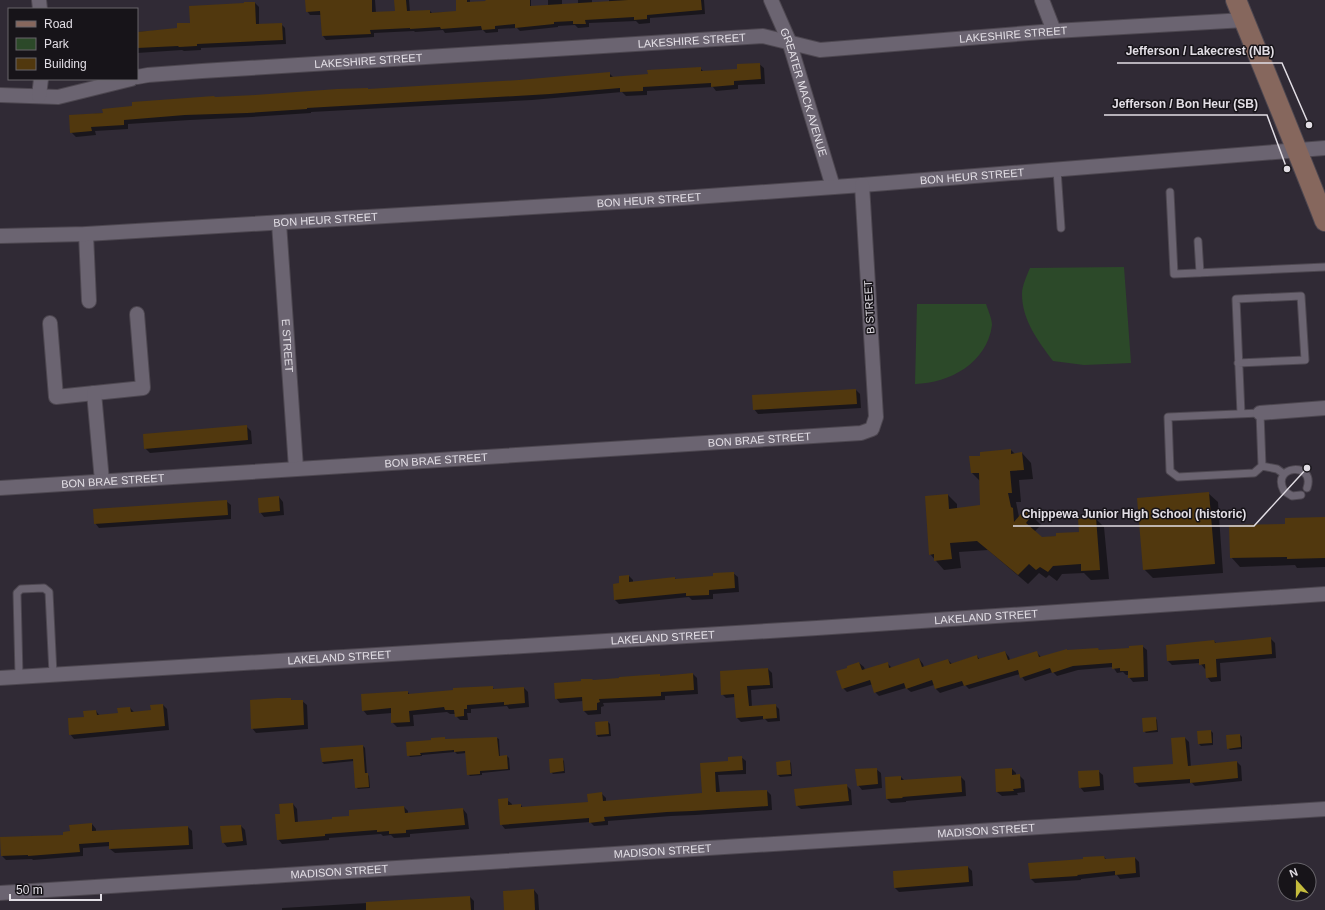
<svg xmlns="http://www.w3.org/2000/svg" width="1325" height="910" font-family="Helvetica,sans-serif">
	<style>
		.green { fill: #2c4929 }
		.shadow { fill: #0007 }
		.building { fill: #51380e }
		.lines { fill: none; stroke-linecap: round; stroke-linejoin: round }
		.service-casing { stroke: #4d4750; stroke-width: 9 }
		.minor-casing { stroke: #4d4750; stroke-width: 16 }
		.secondary-casing { stroke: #4d4750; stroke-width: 22 }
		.service { stroke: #6b6471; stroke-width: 7 }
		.minor { stroke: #6b6471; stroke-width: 14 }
		.secondary { stroke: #86675d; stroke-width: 20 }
		.labels { text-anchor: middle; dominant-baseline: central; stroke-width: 3; stroke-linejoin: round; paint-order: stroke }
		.street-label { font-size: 11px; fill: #e2dee5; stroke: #171419 }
		.leader { fill: none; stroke: #e2dee5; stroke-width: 1.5 }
		.callout-dot { fill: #e2dee5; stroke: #171419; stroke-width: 1.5 }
		.callout-label { font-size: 12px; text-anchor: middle; font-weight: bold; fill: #e2dee5; stroke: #171419; stroke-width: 3; stroke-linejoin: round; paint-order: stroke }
	</style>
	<rect width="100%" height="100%" fill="#302a35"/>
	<path class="green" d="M1124,267L1131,363L1084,365L1053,361C1038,341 1022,320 1022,294C1022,286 1027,275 1030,268Z
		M917,304H986C988,310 992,319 992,325C987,363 950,383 915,384Z"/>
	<path class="shadow" d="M306,0H375L376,13L396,12L395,0H409L410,12L430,11L432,13L457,12V0H470V3L487,2L486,0H531V7L548,6V0H562V5L578,4V0H592V3L609,2V0H704L705,14L650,18V23L639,24L636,21L589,23V27L578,28L575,25L558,26V27L520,31L517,28L498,29V32L486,33L483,30L445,33L443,30L415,32L414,31L374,33V37L326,40L323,36L321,15H310L307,11Z
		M255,3L259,7V25L281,24L285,28L286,44L201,48V50L184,51L182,50L137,53V32L178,29L191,24Z
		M759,64L764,68L765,84L738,85V89L716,91L713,87L647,91V95L626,96L622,92L532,100L311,112V113L252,117L190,120L128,124V129L95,131L96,135L76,137L71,132L70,116L368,90L519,81L609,73L614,78L649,75L700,68L704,72L738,70Z
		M856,390L860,394L861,408L758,414L754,409Z
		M246,426L251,431L252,444L150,453L145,448Z
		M1011,450L1015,454L1022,453L1031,463L1033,479L1019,480L1021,502H1016L1019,517L1025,510L1032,516L1041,525L1034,532L1041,538L1080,533L1095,518L1104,527L1109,579L1091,580L1084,573L1062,574L1057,581L1049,575L1046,578L1039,573L1028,584L988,550L959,552L961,568L944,570L930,554L948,495L957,504V509L981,506L980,481L972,473L981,457Z
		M1208,493L1218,502L1223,573L1153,578L1144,569Z
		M279,497L283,502L284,515L264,517L260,512Z
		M226,501L231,505V519L99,528L95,523Z
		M1325,518V567L1297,568L1295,565L1240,567L1231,557L1286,525Z
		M733,573L738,577L739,592L713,594V599L692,600L689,597L619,604L615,600L620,584L629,576L633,580V583L675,578L676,580L714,577Z
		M1270,638L1275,643L1276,658L1220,663L1221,681L1211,682L1207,677L1206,668L1205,669L1200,663L1172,665L1168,661L1167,646L1214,641L1217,644Z
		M1142,646L1147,650L1148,681L1133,682L1129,677V675H1126L1123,672L1117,673L1113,667L1078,670L1057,676L1053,672L1025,681L1020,674L969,689L965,685L940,693L936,689L934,685L911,692L906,688L879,696L875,692L873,684L847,692L843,688L848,668L859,663L864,667L865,670L887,663L892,668L919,659L923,664L924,667L948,660L952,664L977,656L980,660L1005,652L1009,657L1010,660L1036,652L1041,657L1067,650L1068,651L1098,649L1100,651L1130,649Z
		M768,669L772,673L773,688L751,690L752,707L775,705L779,709L780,721L768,722L765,719L741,722L737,718L735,697L726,698L722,694Z
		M693,674L697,678L698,694L665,696V700L603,703L604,706L601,707V714L588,715L584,711L583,701L560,703L556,698L593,681Z
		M492,687L495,690L524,688L528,692L529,707L509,709L507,706L471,709V713H467L468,720H460L456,716V714H450L447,712L413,715L414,726L397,727L392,722V713L367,715L363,710L408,692L410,695Z
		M290,699L293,701H302L307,705L308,729L256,733L252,728Z
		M163,705L167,709L169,730L74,739L70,734L85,718L96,711L100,716L119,714L130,708L134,712L152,711Z
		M1155,718L1157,720L1158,732L1146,733L1144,731Z
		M608,722L610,724L611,736L598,737L597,735Z
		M1211,731L1213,733V745L1201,746L1199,744L1198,732Z
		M1240,735L1242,737V749L1230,750L1228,748Z
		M444,738L446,740L497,738L499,739L500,757L507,756L509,758L510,770L482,773V775L470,776L468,774L466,753L457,754L455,752L422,755V756L410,757L408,755L432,741Z
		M1185,738L1189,742L1191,767L1237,762L1241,766L1242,781L1195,786L1192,783L1139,787L1135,783L1174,765Z
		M363,746L365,748L367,774L369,776L370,788L358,789L356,787L354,761L324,764L322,762Z
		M741,757L746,761V774L718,775L720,793L767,791L771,795L772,810L696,815L671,816L608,821V825L594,826L590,822L505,829L501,824L507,800L512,804V806L521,805L523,808L589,803L602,794L606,798V802L703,794L701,764L729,762Z
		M562,759L564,761L565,773L553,774L551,772Z
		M790,762L791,763L792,776L780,777L778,775Z
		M876,769L881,773L882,788L862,790L858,785Z
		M1012,769L1016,773V776L1019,775L1024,780L1025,792L1017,793L1018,795L1002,796L997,792L996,770Z
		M1098,771L1103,775L1104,790L1084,792L1080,787Z
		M901,777L905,781L961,777L965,781L966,796L906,801V802L891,803L887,799Z
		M847,786L851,790L852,805L801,809L796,805Z
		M293,804L297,809L298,823L333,820L404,807L408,811V814L463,809L467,814L469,829L410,834V837L394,838L391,835L383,836L381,834L329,838V840L282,844L278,839L281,815Z
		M92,824L96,829V832L188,827L192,831L193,849L115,853L110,849V846L83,848V856L33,860L32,859L6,860L2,856L64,836L71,832Z
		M241,826L245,830L247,845L227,847L223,842Z
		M1104,857L1107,860L1135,858L1139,862L1140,877L1120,879L1117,875L1081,879V880L1035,883L1031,879L1084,860Z
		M968,867L972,871L973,886L899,892L895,888Z
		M534,890L538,895L539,910H505Z
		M470,897L474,901V910H282V908Z"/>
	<path class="building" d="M305,0H372V12L395,11L394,0H406L407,11L430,10V13L456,11V0H467V2L486,1L485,0H530V6L628,0H701L702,10L647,15V19L634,20V17L585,20L586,24H573V21L554,22V24L515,28V24L495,26V29L482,30L481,26L441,29L440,27L410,29V28L370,30L371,34L322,36L320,11L306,12Z
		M244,2H255L256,24L282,23L283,40L197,44V46L179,47L178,46L137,48V32L177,28V23H190L189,6L244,3Z
		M760,63L761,79L734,81V85L711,87V83L643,87V91L620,92V88L550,94L307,108V109L247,113L185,115L124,120V125L91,127L92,131L70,133L69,115L103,113L102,109L132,106V102L214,96L215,97L255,95L337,89L368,88V89L519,80L610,72V77L648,74L647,70L701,67V71L737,69V64Z
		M856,389L857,404L753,410L752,395Z
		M247,425L248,440L144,449L143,434Z
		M1011,449V454L1022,452L1024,470L1010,471L1012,493H1008L1011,507L1013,508L1014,522L1025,509L1032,515L1026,523L1042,537L1056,536V533L1079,532L1078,519L1096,517L1100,570L1081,571V564L1053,566L1048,572L1040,567L1036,570L1029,564L1018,575L977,541L950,543L952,559L934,561V554L929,555L925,496L948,494L949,509L980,505L979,473H971L969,456H980V452Z
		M1209,492L1215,564L1143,570L1137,498Z
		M279,496L280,511L259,513L258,498Z
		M227,500L228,515L94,524L93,509Z
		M1325,517V558L1287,559V557L1230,558L1229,525L1285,524V518Z
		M734,572L735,588L709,590V595L686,596V593L614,600L613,584L619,583V576L629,575V582L675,577V579L713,576V573Z
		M1271,637L1272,654L1216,659L1217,677L1206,678L1205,664L1199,665V659L1167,661L1166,645L1214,640L1215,643Z
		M1143,645L1144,677L1128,678V671H1120V668L1112,669V663L1073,666L1052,673L1050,668L1020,678L1018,670L964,686L962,681L935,689L932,680L906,689L904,683L874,693L870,680L842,689L836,671L847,668V666L859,662L862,670L888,662L889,668L919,658L922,667L948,659L950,664L977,655L978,659L1005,651L1008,660L1037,651L1039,657L1067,649V650L1098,648L1099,650L1129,648V646Z
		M768,668L770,685L747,686L749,706L776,704L777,718L763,719V716L736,718L734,694L721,695L720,671Z
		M693,673L694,690L661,692V696L599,699L600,702L597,703V710L583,711L582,697L555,699L554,683L581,681V679H592L593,680L619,678V677L660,674V676Z
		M493,686V689L524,687L525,703L504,705V702L467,705V709H464V716L455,717L454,710H445L444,707L409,711L410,722L391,723V708L362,711L361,694L408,691V694L453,690V688Z
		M277,698H291V700H303L304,725L251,729L250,700Z
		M163,704L165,726L69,735L68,718L84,717L83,711L96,710L97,715L118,713L117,708L130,707L131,712L151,710L150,705Z
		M1156,717L1157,730L1143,732L1142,718Z
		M608,721L609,734L596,735L595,722Z
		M1211,730L1212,743L1198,744L1197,731Z
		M1240,734L1241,747L1227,749L1226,735Z
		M445,737V739L497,737L499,756L507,755L508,769L480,771V774L467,775L465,751L454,752V750L420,753L421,755L407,756L406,742L431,740V738Z
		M1185,737L1188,766L1237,761L1238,778L1190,783V779L1134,783L1133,767L1173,764L1171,738Z
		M363,745L365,773H368L369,787L355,788L353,759L322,762L320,748Z
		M742,756L743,770L715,772L716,792L767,790L768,806L692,811L667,812L604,817L605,821L589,823V818L500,825L498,799L508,798V805L521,804V807L588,802L587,794L602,792L603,801L702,793L700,763L728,761V757Z
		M563,758L564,771L550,773L549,759Z
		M790,760L791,774L777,775L776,762Z
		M877,768L878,784L857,786L855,769Z
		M1012,768V775L1020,774L1021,788L1013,789L1014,791L996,792L995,769Z
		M1099,770L1100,786L1079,788L1078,771Z
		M901,776V780L961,776L962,792L902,797L903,798L886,799L885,777Z
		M847,784L849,801L796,806L794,789Z
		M293,803L295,822L332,819V817L349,816V810L404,806L405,813L463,808L465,825L406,830V833L389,834V831L377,832V830L325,834V836L277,840L275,814H280L279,804Z
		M92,823V831L188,826L189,845L109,849V842L79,844L80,852L28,856V855L1,856L0,837L63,835V832L70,831L69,825Z
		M241,825L243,841L222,843L220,826Z
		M1104,856L1105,859L1135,857L1136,873L1115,875V871L1077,875L1078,876L1030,879L1028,863L1083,859V857Z
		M968,866L969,882L894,888L893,871Z
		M534,889L535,910H504L503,891Z
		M470,896L471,910H366V902Z"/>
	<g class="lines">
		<g class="service-casing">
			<path id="service" d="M1057,170L1061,228
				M1170,192L1174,274L1325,267
				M1198,241L1200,273
				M1238,363L1305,360L1301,296L1236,299L1241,414
				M1260,413L1262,466L1254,473L1178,477L1170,471L1168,417Z
				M1262,466L1277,469L1284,474
				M1301,495L1292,496L1284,491C1270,465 1316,461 1307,488
				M19,676L17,593L21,589L44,588L49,592L53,674"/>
		</g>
		<g class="minor-casing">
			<g id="minor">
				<path d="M39,0L40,9"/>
				<path id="s1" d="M771,0L789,41L833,187"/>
				<path d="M1042,0L1054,31"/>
				<path id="s2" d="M137,77L148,75L202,71L763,36L820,50L1054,31L1245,20"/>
				<path d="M0,95L58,97L131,79"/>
				<path d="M39,96L41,79"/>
				<path id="s3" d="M279,223L296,468"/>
				<path d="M86,234L89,301"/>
				<path id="s4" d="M0,236L86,234L667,199L862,185L1325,148"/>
				<path d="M50,323L56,397L143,388L137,314"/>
				<path d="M94,393L102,481"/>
				<path d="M1260,413L1325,408"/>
				<path id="s5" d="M0,488L861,433L872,429L876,417L862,185"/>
				<path id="s6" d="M0,678L817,628L1325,594"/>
				<path id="s7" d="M0,893L1325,809"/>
			</g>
		</g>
		<g class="secondary-casing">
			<path id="secondary" d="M1236,0C1266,74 1296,147 1325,221"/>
		</g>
		<use href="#service" class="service"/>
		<use href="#minor" class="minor"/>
		<use href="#secondary" class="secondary"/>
	</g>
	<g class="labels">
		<g class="street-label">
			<text stroke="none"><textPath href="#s2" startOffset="880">LAKESHIRE STREET</textPath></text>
			<text stroke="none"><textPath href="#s2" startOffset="556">LAKESHIRE STREET</textPath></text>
			<text stroke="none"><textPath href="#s2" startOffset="232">LAKESHIRE STREET</textPath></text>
			<text stroke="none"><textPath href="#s1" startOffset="98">GREATER MACK AVENUE</textPath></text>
			<text stroke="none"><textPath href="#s4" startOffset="974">BON HEUR STREET</textPath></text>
			<text stroke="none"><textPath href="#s4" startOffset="650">BON HEUR STREET</textPath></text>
			<text stroke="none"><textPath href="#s4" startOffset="326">BON HEUR STREET</textPath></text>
			<text transform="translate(869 307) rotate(-93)">B STREET</text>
			<text stroke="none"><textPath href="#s3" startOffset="123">E STREET</textPath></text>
			<text stroke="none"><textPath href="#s5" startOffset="761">BON BRAE STREET</textPath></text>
			<text stroke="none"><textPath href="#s5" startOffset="437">BON BRAE STREET</textPath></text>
			<text stroke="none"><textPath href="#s5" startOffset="113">BON BRAE STREET</textPath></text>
			<text stroke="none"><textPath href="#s6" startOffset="988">LAKELAND STREET</textPath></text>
			<text stroke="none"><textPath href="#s6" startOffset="664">LAKELAND STREET</textPath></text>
			<text stroke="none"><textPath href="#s6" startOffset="340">LAKELAND STREET</textPath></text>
			<text stroke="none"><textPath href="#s7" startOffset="988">MADISON STREET</textPath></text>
			<text stroke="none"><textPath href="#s7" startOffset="664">MADISON STREET</textPath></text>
			<text stroke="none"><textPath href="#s7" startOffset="340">MADISON STREET</textPath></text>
		</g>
	</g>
	<path class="leader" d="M1309 125L1282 63H1117M1287 169L1267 115H1104M1307 468L1254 526H1013"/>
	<g class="callout-dot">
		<circle cx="1309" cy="125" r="4"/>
		<circle cx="1287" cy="169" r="4"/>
		<circle cx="1307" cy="468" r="4"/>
	</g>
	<g class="callout-label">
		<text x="1200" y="55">Jefferson / Lakecrest (NB)</text>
		<text x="1185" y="108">Jefferson / Bon Heur (SB)</text>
		<text x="1134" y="518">Chippewa Junior High School (historic)</text>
	</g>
	<rect x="8" y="8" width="130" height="72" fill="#171419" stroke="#68656b"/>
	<rect x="16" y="21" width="20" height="6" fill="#86675d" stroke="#68656b"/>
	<text x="44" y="28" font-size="12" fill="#e2dee5">Road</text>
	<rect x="16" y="38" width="20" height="12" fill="#2c4929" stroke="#68656b"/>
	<text x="44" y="48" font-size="12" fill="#e2dee5">Park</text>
	<rect x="16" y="58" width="20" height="12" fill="#51380e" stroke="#68656b"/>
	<text x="44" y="68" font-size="12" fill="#e2dee5">Building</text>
	<g transform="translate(1297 882) rotate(339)"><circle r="19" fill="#171419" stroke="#68656b"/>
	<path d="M0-3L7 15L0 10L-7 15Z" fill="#c5bc3d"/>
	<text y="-6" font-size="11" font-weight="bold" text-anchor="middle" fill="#e2dee5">N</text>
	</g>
	<path d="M10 894v6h91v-6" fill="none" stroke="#e2dee5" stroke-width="2"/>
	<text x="16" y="894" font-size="12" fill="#e2dee5" stroke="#171419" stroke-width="3" paint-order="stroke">50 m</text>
</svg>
